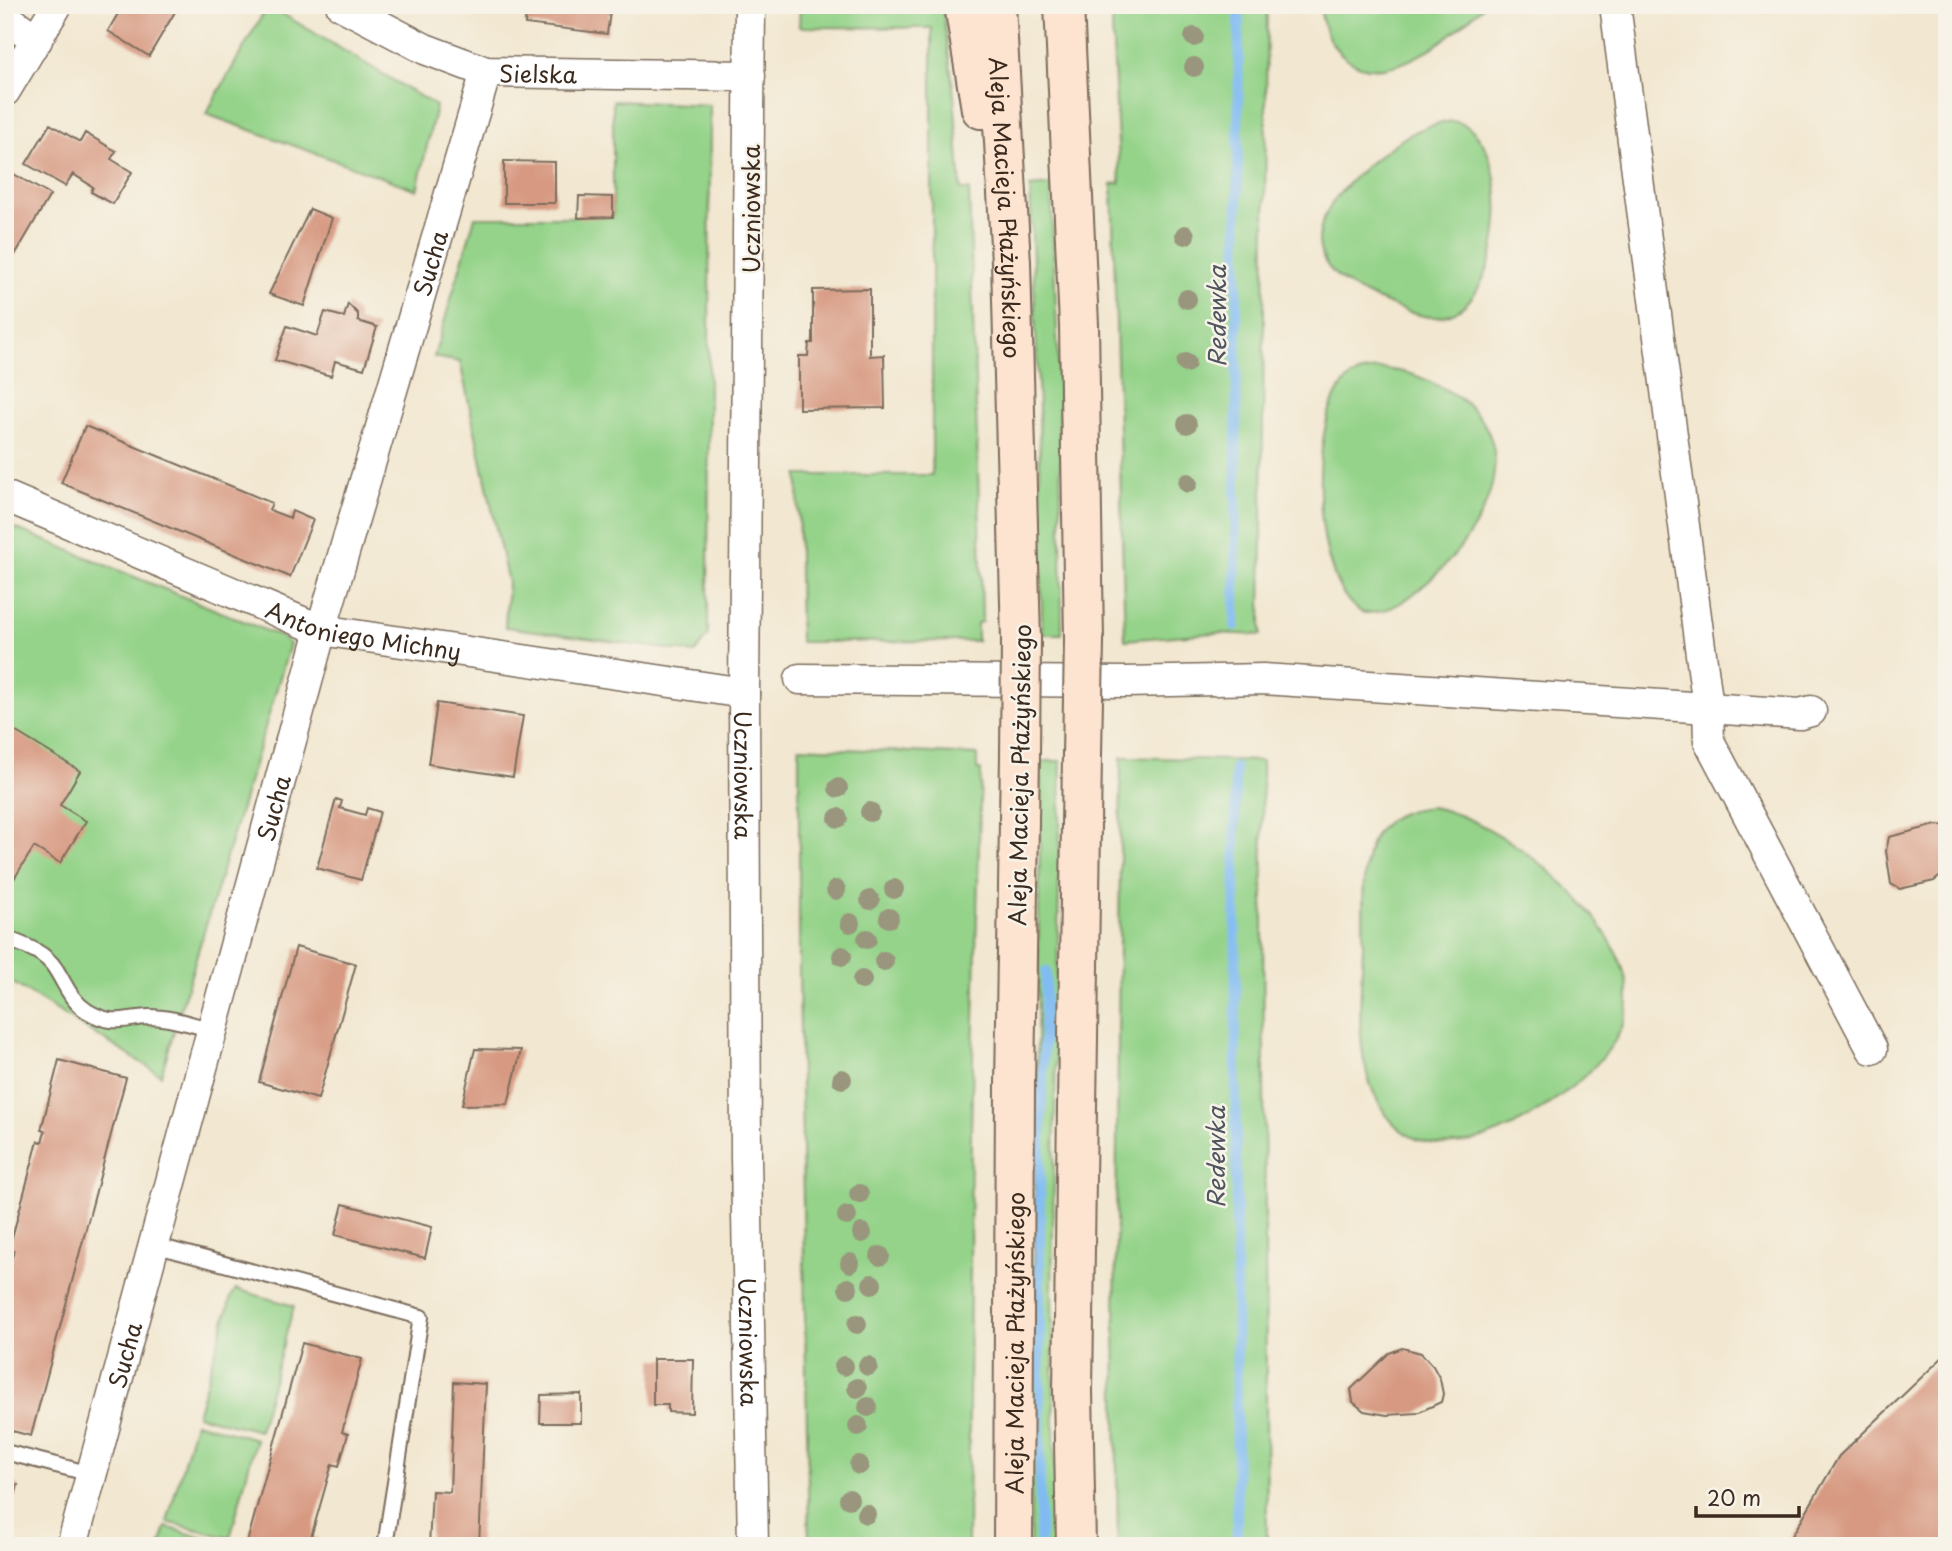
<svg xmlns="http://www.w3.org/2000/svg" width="1952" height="1551" font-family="'Playpen Sans',sans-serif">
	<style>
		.green { fill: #94d389; stroke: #687e54; stroke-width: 2 }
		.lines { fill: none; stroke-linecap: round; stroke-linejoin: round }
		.stream { stroke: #80bbf2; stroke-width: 10 }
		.building { fill: #d79981 }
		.lane-casing { stroke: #7b6c5c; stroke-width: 18 }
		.street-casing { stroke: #7b6c5c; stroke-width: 33 }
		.secondary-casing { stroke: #7b6c5c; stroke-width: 42 }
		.lane { stroke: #fff; stroke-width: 14 }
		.street { stroke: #fff; stroke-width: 30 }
		.secondary { stroke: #fde4d1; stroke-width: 38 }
		.secondary-bridge-casing { stroke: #7b6c5c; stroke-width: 42; stroke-linecap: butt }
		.secondary-bridge { stroke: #fde4d1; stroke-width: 38 }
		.tree { fill: #99967d }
		.labels { text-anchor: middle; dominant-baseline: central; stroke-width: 5; stroke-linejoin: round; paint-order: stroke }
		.street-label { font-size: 23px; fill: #3b2a1e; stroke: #f7f3e8 }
		.water-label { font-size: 24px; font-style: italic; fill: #50565e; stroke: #f7f3e8 }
	</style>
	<rect width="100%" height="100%" fill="#f7f3e8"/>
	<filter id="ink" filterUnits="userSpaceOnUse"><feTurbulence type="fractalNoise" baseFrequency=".0143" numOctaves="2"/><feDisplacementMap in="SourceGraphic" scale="14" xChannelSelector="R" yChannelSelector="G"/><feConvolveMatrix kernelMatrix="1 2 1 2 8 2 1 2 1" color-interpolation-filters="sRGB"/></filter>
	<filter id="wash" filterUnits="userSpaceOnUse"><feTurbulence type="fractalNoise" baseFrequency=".00686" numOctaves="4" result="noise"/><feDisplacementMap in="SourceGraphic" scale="28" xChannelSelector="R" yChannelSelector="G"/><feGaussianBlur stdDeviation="1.57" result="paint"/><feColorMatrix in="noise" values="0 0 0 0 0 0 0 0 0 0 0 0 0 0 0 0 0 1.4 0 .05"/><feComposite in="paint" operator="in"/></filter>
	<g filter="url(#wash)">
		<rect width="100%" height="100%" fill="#f2e7d0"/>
		<path class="green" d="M268,5L436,106L417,190L206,114Z
			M800,5H942L954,94L961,190H969L981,565L982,622L977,623V641L800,642L798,475H932V28L799,27Z
			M1111,5H1267L1261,635L1214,633L1125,640L1112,184L1120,183Z
			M1320,5H1484C1454,34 1388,92 1346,58C1328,44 1322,27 1320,5Z
			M613,101L710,105L708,635L695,653L505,627L508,583L460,362L434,357L475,217H613Z
			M1452,121C1519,129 1510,313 1437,317C1417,318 1395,306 1376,299C1292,265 1311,213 1369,164C1394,143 1418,125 1452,121Z
			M1051,185L1060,410L1062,634H1042L1039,409L1030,187Z
			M1381,369C1407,370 1424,378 1446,390C1535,438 1485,531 1429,581C1410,598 1390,614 1364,613C1311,590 1308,425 1343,385C1353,373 1366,370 1381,369Z
			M5,524L282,637L290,644L161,1075L5,978Z
			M799,747L977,755V770H981L971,1130L968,1546H809L799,973Z
			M1121,757L1262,761L1267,1546H1118L1115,1327Z
			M1041,761H1061L1052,1291L1056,1546H1030Z
			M1431,807C1504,820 1630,920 1628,1000C1628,1037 1592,1072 1564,1093C1505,1139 1408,1184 1371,1086C1354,1042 1362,989 1363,943C1364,912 1359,854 1379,830C1393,813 1411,809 1431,807Z
			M236,1289L294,1306L259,1431L197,1415L231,1297Z
			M195,1422L256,1439L230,1538L167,1522Z
			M166,1527L228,1545V1546H160Z"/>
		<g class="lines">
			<path class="stream" d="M1235,626L1239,5
				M1235,768L1237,1546
				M1040,1546V1167L1046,971"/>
		</g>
		<g id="blocks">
			<path class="building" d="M123,5H179L149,56L108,31Z
				M527,5H611L607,34L525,24Z
				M50,124L80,142L85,133L116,151L111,159L132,172L113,204L91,192L93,187L73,174L65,186L26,164Z
				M504,161L555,162V203H504Z
				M5,169L50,195L5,272Z
				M579,196L613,197V217L578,218Z
				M310,209L332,218L304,306L269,294Z
				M870,289V356L884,355L885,408L799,409V356H808L809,343H813V290Z
				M348,304L358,314V321L377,327L364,369L335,361L331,376L275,360L287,326L317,336L325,312L344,317Z
				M85,426L272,503L269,510L290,518L292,511L313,520L290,577L61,483Z
				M437,703L523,716L513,777L428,764Z
				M5,725L80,771L60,805L86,821L60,863L34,847L12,882L5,878Z
				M336,799L342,801L340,808L365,815L367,808L380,812L361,880L317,868Z
				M1936,825L1947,826V871L1934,881L1900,889L1891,884L1886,851L1889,837Z
				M296,947L356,964L318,1099L259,1082Z
				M475,1049L521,1050L508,1104L462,1105Z
				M59,1060L126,1078L31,1436L5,1429V1263L6,1260L11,1261L14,1251L9,1249L38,1141L42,1142L45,1131L41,1130Z
				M343,1204L432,1227L425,1258L335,1235Z
				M302,1343L362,1359L342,1432L348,1434L339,1466L332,1464L311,1537L318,1539L316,1546H246Z
				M1402,1348L1421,1353L1433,1366L1440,1379L1443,1394L1441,1402L1417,1413L1387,1415L1364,1411L1353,1402L1351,1389L1389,1353Z
				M1947,1353V1546H1786L1839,1456Z
				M653,1359H693L692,1413L668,1412V1405H653Z
				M454,1382L486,1384L479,1546H429L432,1491L450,1492Z
				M581,1394V1423H540L541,1395Z
				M5,1482L18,1485L6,1528H5Z"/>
		</g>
	</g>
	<g filter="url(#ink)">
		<use href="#blocks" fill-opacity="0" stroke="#7b6c5c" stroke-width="2"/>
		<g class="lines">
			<g class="lane-casing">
				<path id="lane" d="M5,938C23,945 44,951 55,968C65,983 70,1000 87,1011C114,1027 123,1018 149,1017C171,1017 192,1025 213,1030
					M154,1245L421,1317L385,1546
					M5,1452L91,1474"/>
			</g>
			<g class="street-casing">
				<g id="street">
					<path id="s1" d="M341,5L425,49L486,72L750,76"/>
					<path id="s2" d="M750,5L744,693L746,1158L753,1546"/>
					<path d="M1615,5L1708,707L1709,741L1872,1049"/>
					<path d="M5,17L37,40"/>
					<path d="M5,91L57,5"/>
					<path id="s3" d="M5,496L321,630L744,693"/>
					<path d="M800,679L1125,682L1263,679L1800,714L1811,711"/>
					<path id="s4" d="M72,1546L321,630L486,72"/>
				</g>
			</g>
			<g class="secondary-casing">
				<g id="secondary">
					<path d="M964,5L981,109"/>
					<path id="s5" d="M996,5L1011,262L1021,640"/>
					<path d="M1064,5L1079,325L1084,640"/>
					<path id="s6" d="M1013,1546L1015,1085L1020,754"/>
					<path d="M1076,1546L1073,1390L1082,755"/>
				</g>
			</g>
			<use href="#lane" class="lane"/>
			<use href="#street" class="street"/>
			<use href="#secondary" class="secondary"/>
			<g class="secondary-bridge-casing">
				<path id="secondary-bridge" d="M1020,754L1021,640
					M1082,755L1084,640"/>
			</g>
			<use href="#secondary-bridge" class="secondary-bridge"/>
		</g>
		<g class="tree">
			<circle cx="1194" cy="37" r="10"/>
			<circle cx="1194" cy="67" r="10"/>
			<circle cx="1185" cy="235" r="10"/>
			<circle cx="1187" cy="299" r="10"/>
			<circle cx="1186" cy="363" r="10"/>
			<circle cx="1187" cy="424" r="10"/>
			<circle cx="1188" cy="483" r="10"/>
			<circle cx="838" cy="788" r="10"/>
			<circle cx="870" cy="812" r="10"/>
			<circle cx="838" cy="818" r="10"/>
			<circle cx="894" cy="889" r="10"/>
			<circle cx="836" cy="890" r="10"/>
			<circle cx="870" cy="900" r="10"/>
			<circle cx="889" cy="918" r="10"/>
			<circle cx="850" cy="923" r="10"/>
			<circle cx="867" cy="939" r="10"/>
			<circle cx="842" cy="956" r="10"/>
			<circle cx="884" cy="961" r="10"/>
			<circle cx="862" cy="980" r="10"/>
			<circle cx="842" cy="1079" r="10"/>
			<circle cx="859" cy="1194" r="10"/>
			<circle cx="847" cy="1216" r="10"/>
			<circle cx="862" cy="1233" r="10"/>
			<circle cx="880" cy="1256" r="10"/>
			<circle cx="850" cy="1263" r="10"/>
			<circle cx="872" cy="1284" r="10"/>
			<circle cx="848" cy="1288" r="10"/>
			<circle cx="857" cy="1324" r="10"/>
			<circle cx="844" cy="1366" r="10"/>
			<circle cx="868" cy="1366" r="10"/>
			<circle cx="857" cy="1388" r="10"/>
			<circle cx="868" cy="1407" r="10"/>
			<circle cx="858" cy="1426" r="10"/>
			<circle cx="859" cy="1465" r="10"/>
			<circle cx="849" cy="1499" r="10"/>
			<circle cx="866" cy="1514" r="10"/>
		</g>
	</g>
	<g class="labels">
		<g class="street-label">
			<text stroke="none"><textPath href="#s1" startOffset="212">Sielska</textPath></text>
			<text transform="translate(750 209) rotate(-90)">Uczniowska</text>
			<text stroke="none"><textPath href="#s5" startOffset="203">Aleja Macieja Płażyńskiego</textPath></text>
			<text stroke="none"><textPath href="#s4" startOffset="1332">Sucha</textPath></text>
			<text stroke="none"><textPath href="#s3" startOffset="385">Antoniego Michny</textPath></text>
			<text transform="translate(1019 775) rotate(-89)">Aleja Macieja Płażyńskiego</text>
			<text stroke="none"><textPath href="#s2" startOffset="770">Uczniowska</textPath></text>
			<text stroke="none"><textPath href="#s4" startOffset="765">Sucha</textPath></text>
			<text stroke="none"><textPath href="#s2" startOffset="1337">Uczniowska</textPath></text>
			<text stroke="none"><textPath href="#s6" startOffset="203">Aleja Macieja Płażyńskiego</textPath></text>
			<text stroke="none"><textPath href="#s4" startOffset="198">Sucha</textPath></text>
		</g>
		<g class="water-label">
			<text transform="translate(1216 316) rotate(-90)">Redewka</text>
			<text transform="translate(1215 1157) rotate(-90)">Redewka</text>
		</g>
	</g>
	<rect width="1952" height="1551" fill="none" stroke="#f7f3e8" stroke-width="28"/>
	<path d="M1696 1506v10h103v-10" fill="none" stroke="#3b2a1e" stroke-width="3.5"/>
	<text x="1707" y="1506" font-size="21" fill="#3b2a1e" stroke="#f7f3e8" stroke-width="5" paint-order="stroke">20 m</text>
</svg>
